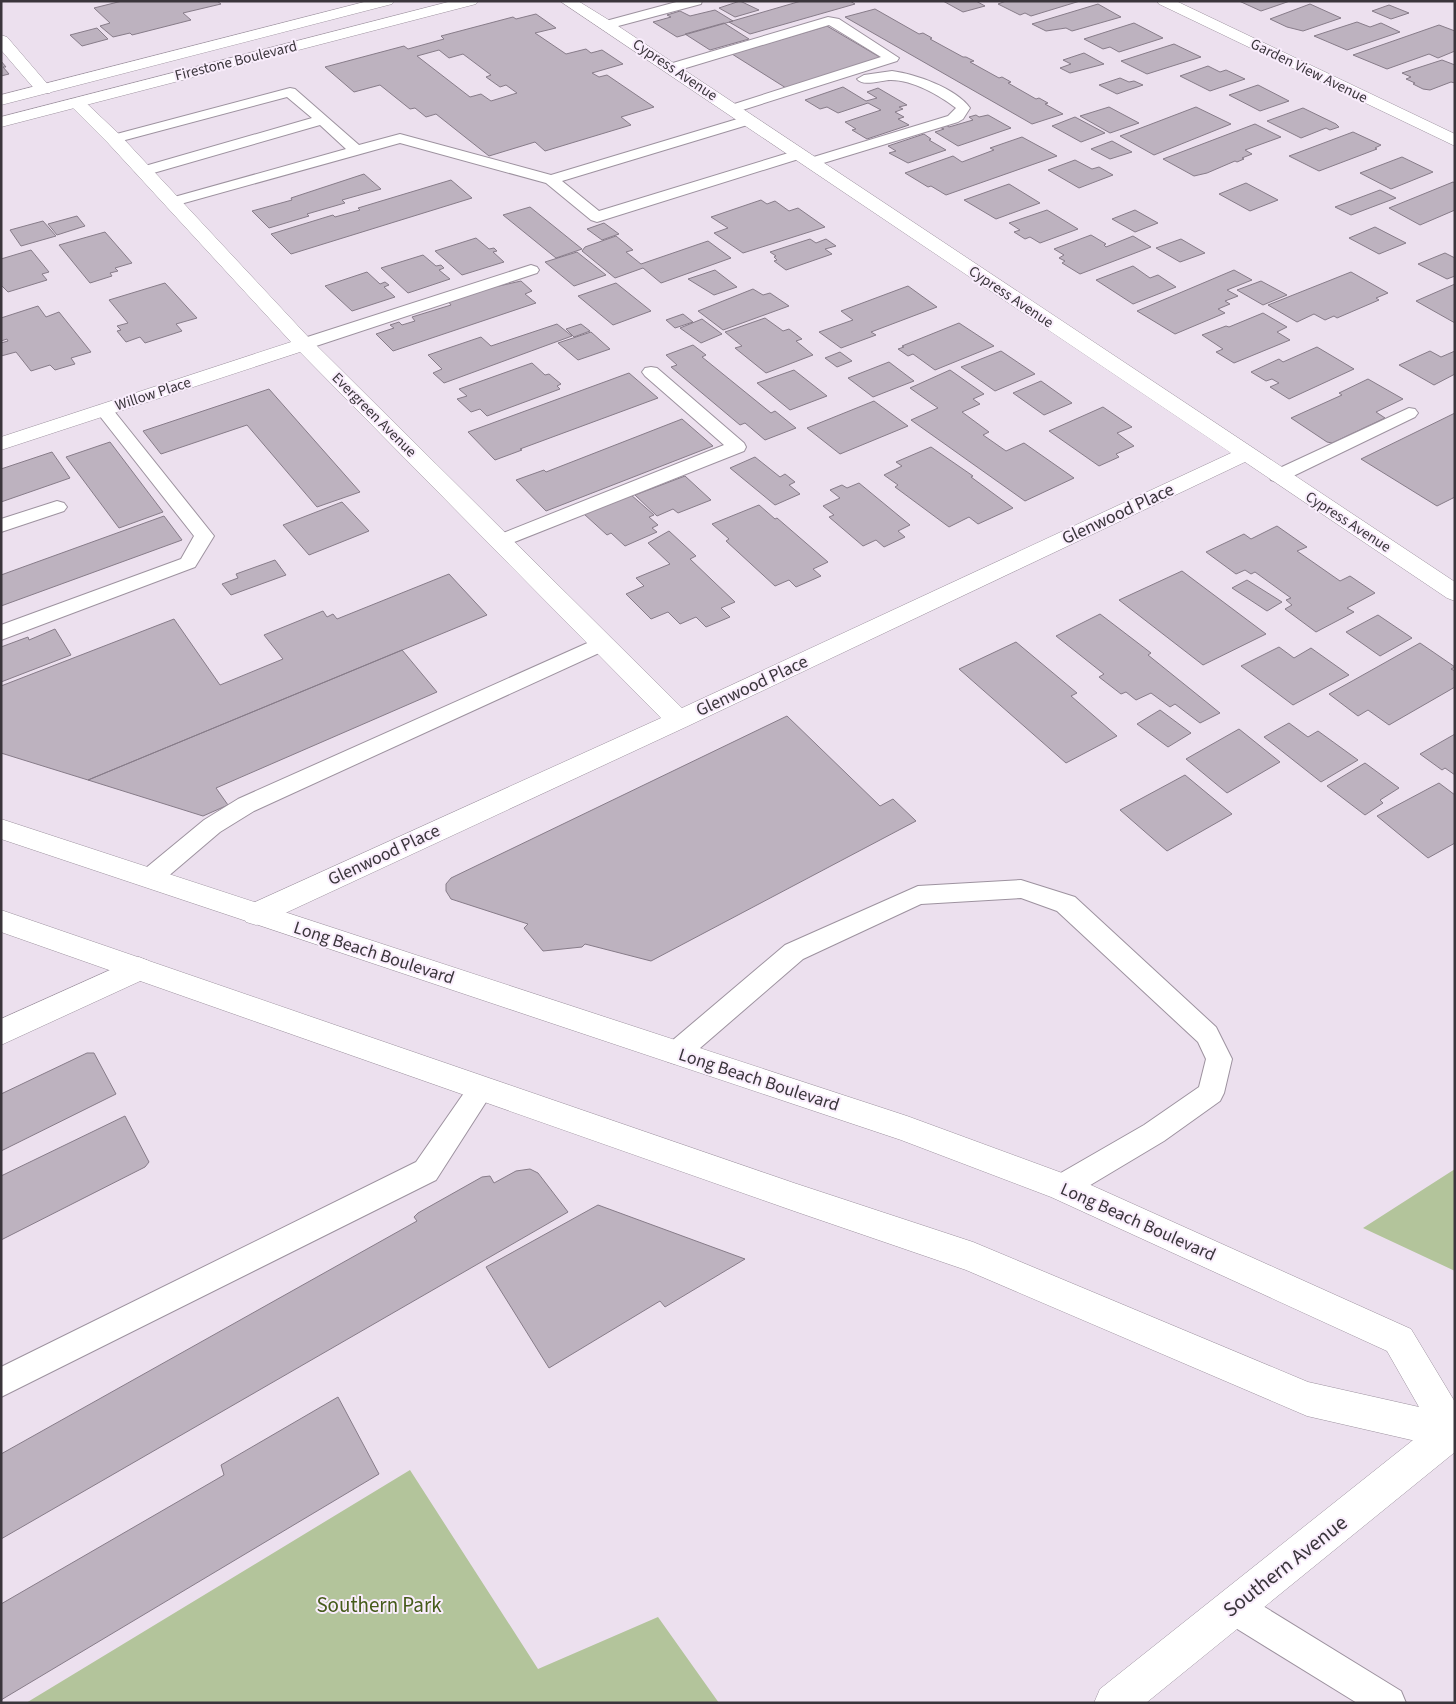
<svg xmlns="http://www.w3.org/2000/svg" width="1456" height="1704" font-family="'Source Sans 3',sans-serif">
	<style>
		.green { fill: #b3c49b }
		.building { fill: #bdb2bf; stroke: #877c89; fill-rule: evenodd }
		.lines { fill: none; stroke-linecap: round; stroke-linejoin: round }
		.service-casing { stroke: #9d929f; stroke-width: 2 }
		.minor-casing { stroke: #9d929f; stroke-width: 1 }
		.tertiary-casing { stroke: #9d929f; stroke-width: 1 }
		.primary-casing { stroke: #9d929f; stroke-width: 1 }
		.service { fill: #fff; fill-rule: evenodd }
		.minor { fill: #fff; fill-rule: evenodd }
		.tertiary { fill: #fff; fill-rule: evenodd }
		.primary { fill: #fff; fill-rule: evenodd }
		.labels { text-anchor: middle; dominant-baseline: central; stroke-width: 4; stroke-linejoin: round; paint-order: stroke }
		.far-street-label { font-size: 15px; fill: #3a353b; stroke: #f9edfc }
		.street-label { font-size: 18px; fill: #3a353b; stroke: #f9edfc }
		.near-street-label { font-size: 21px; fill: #3a353b; stroke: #f9edfc }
		.near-park-label { font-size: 21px; fill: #455b1a; stroke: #f9edfc }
	</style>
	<rect width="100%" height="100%" fill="#ece0ee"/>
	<path class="green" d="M1455,1169V1271L1363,1228Z
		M410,1470L538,1669L658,1617L719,1703H26Z"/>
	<path class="building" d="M122,1H217L221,4L183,13L191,20L132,35L130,33L113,37L100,26L110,23L94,8Z
		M740,1L759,10L735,17L719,8Z
		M801,1H850L855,4L750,34L729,22Z
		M943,1H976L985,6L963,12Z
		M1006,1H1080L1031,16L1025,13L1020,15L998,4Z
		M1239,1H1290L1261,11Z
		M1098,4L1121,17L1072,31L1066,28L1046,31L1032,24Z
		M1310,4L1341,18L1303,31L1287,27L1270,19Z
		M1389,5L1409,13L1391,19L1372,11Z
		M875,9L919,34L923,33L932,38L930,39L963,57H966L974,61L970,62L999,78L1002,77L1011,82L1008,83L1036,99L1039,98L1048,103L1045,104L1063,114L1032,124L845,17Z
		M715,10L733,21L677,37L653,22L671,17L667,15L680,11L690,16Z
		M536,14L556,28L535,33L566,54L586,49L591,53L602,50L623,64L592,73L599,77L607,75L654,107L621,117L631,125L545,151L535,142L489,156L436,114L426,117L415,108L410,109L380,85L354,92L325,67L404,46L408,49L444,39L441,36L513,17L516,19ZM439,50L449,58L463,54L491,75L486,77L500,87L506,85L517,93L491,101L481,94L470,97L417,56Z
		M1357,22L1370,27L1381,23L1400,32L1347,50L1314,36Z
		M724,23L749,39L710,50L685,34Z
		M1134,23L1163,38L1119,52L1110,47L1103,49L1084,39Z
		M1439,25L1455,31V51L1438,58L1429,54L1387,69L1353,55Z
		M827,26L883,59L786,88L732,54Z
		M97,28L108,39L82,46L70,35Z
		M1174,44L1201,57L1147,74L1121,61Z
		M1084,53L1104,64L1070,73L1060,68L1071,64L1063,60Z
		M1442,60L1455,65V83L1451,82L1430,90L1423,89L1413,84L1415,83L1406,79L1411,77L1402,73Z
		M1,61L6,67H3L9,74L1,76Z
		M1208,66L1220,72L1226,70L1245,79L1210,91L1180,76Z
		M1120,78L1129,82L1134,81L1143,85L1117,94L1099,85Z
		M1258,85L1289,101L1260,111L1229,95Z
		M843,87L866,101L877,98L867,92L878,88L907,105L899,107L903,109L895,112L904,117L898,119L909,125L867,139L852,130L856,129L845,122L881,110L868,103L838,113L827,107L820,109L805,100Z
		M1109,107L1139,123L1110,133L1080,116Z
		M1196,107L1231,124L1154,155L1120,136Z
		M1303,108L1336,124L1339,127L1330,130L1326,128L1301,138L1267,121Z
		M976,115L979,117L988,115L1011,128L958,146L935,132L944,129L939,127L946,125L949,127L973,120L969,117Z
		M1075,117L1105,133L1081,142L1052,126Z
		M1255,124L1281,137L1245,150L1252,154L1242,158L1244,159L1237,162L1235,161L1207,173L1194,176L1163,159Z
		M1353,132L1381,145L1375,148L1377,149L1319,171L1289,156Z
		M924,134L931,139L929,140L946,150L908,163L889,153L896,151L888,146Z
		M1022,137L1057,156L946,195L931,186L928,187L905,173L953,156L962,162L994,150L990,148Z
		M1112,141L1132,152L1110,159L1091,149Z
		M1402,157L1433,172L1391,189L1360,173Z
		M1075,160L1092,169L1099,167L1113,175L1079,188L1048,170Z
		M364,174L381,189L342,200L345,203L307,214L309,216L269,228L252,211L292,200L291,198Z
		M451,180L472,198L291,254L271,234L333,215L335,217L360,210L358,208Z
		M1453,182L1455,183V210L1420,225L1389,208Z
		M1246,183L1278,200L1250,211L1219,194Z
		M1009,184L1040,203L996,219L964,200Z
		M1380,190L1396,198L1351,215L1335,207Z
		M761,200L767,204L775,201L789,211L798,208L825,227L743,253L714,233L728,228L711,217Z
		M530,207L582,249L556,258L503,215Z
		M1047,210L1078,229L1040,243L1030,237L1025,239L1014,232L1020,230L1009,223Z
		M1135,210L1158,223L1135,232L1112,219Z
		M77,216L85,226L57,235L48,224Z
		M43,221L56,236L21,246L10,230Z
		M604,223L619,234L602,240L587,229Z
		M1375,227L1406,243L1379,254L1349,238Z
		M105,232L132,263L115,268L118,271L110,273L112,276L90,283L59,245Z
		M1091,235L1106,244L1104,245L1106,247L1133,236L1151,247L1080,274L1062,263L1065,261L1059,258L1064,255L1054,249Z
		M616,236L633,250L626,252L641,264L708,241L731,258L661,283L643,268L615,278L582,251L585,247Z
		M476,238L489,249L494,248L497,251L493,252L504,262L462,275L435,251Z
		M810,239L816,243L826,239L836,246L825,249L832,254L786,270L774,261L777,260L774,257L776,256L770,252Z
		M1181,239L1205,253L1180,262L1156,248Z
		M31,250L49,272L42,274L47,280L8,292L1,285V259Z
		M577,252L606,275L574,286L545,262Z
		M1445,253L1455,258V276L1447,279L1418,264Z
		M423,255L436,266L441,265L444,268L439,270L450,279L408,293L381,268Z
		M1133,266L1150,278L1158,275L1176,287L1133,304L1096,280Z
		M715,270L737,287L714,295L688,279Z
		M1234,270L1252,280L1227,290L1238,296L1225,301L1230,304L1218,309L1225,313L1175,334L1137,311Z
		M367,272L380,284L385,282L389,285L384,287L395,297L352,311L325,286Z
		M1351,272L1388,293L1376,298L1379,300L1337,318L1334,316L1325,320L1314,314L1297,322L1268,305Z
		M521,281L532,291L525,294L536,303L393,351L376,334L394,328L390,325L399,322L402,325L415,321L412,317L451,305L448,301L497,285L499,286Z
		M1261,281L1287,295L1263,305L1237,290Z
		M165,283L197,318L176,324L182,331L145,343L140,337L126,342L117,331L121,330L117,326L128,323L109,300Z
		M616,283L651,311L613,325L578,296Z
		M1455,284V323L1416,301Z
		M908,286L937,307L871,332L876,335L841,348L819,332L853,320L841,311Z
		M753,289L763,295L770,293L789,306L723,330L698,311Z
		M38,306L46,317L59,312L91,352L71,358L75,364L55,370L50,365L31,371L16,352L1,356V343L8,341L7,339L1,341V318Z
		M1263,313L1287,327L1277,332L1290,340L1234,363L1216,352L1223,349L1202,335L1226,326L1229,327Z
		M683,314L693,322L675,328L666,320Z
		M765,318L783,331L789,329L802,339L796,341L813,355L766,373L735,348L742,346L725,332Z
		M702,319L722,334L701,343L680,328Z
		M959,323L994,346L935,370L913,354L908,356L898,349L904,347L902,346Z
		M557,324L572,336L444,383L433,373L442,369L428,355L481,337L491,346Z
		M581,324L590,331L574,337L566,329Z
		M591,332L610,349L578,360L558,343Z
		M693,345L706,355L702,357L771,413L775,411L796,428L765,440L745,423L740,425L671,367L677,365L666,355Z
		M1317,347L1354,369L1289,399L1270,387L1279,383L1272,379L1266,381L1251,372L1279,359L1283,362Z
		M1001,351L1035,374L995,391L961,367Z
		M1430,351L1441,357L1455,351V374L1434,385L1399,365Z
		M840,352L852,361L837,367L825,358Z
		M889,362L914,381L873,397L848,378Z
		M532,363L545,375L549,374L561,384L557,386L560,389L487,416L480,409L471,412L457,399L467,396L459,389Z
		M794,370L827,396L790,410L757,383Z
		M950,370L984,394L973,399L980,404L962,412L989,432L983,435L1006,451L1024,443L1074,478L1025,501L911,420L938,408L910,388Z
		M629,373L658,398L520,449L522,450L495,460L468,432Z
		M1368,379L1403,399L1376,412L1385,418L1332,443L1327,442L1291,418L1342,395L1339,393Z
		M1041,381L1072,403L1044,415L1013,393Z
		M269,389L360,492L317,507L247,425L161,454L143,431Z
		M874,401L908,426L840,454L807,428Z
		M1103,407L1132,427L1117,433L1134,446L1116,454L1119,457L1099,466L1049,431Z
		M1455,413V497L1437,506L1361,459Z
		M682,419L713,446L546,511L516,480L544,470L546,472Z
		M110,442L163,512L119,528L66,457Z
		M931,447L973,476L971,477L1013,508L978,524L969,517L949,527L895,487L898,485L884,475L902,466L896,462Z
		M52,452L70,478L1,502V469Z
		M755,457L780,477L785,474L795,482L789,485L800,494L775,505L730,468Z
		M685,476L711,500L678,513L673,509L657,516L635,495Z
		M859,483L910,525L898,531L905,537L884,547L876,540L863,546L829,517L834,515L823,506L840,498L830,490L842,485L847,488Z
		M630,494L654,515L649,517L658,525L652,528L657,532L625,546L611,533L607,535L584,514Z
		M342,502L369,531L309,555L283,525Z
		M759,505L775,519L777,518L828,562L813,569L821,576L796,587L789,580L775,586L726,541L729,539L712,524Z
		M164,516L182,540L1,606V575Z
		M1277,526L1307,547L1297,551L1340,581L1350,576L1375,593L1347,608L1354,612L1316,632L1285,609L1292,605L1286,600L1291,598L1255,572L1251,574L1245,570L1236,574L1206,552L1244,534L1251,539Z
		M669,531L696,556L690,559L735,602L721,608L730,617L706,627L696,617L680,624L668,612L651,619L626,594L644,586L636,578L670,564L648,543Z
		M275,560L286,575L231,595L222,584L238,578L236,574Z
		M1182,571L1266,634L1203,665L1119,600Z
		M449,574L487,615L88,780L1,753V686L174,619L220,685L283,659L264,635L323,611L327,617L333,614L337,619Z
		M1247,580L1282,602L1267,611L1232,588Z
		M1100,614L1151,653L1148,655L1220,713L1200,723L1175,704L1170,707L1151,693L1136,700L1126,692L1121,694L1099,677L1104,674L1056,636Z
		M1378,615L1412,638L1380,656L1346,632Z
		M55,629L71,655L1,682V647L28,637L29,640Z
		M1016,642L1077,693L1071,696L1117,736L1066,763L959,669Z
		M1420,643L1455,667L1451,669L1455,671V687L1389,725L1368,710L1358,716L1329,694Z
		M1279,647L1294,658L1311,648L1349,675L1293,705L1241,666Z
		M402,650L437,692L216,788L228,805L203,816L88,780Z
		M1160,710L1191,733L1168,747L1137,724Z
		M787,716L880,806L893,799L916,821L651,961L585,944L582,947L543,951L524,928L528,924L451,899L446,891V884L451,878Z
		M1289,723L1308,737L1318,731L1358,760L1321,782L1264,737Z
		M1239,729L1280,762L1227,793L1186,759Z
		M1455,734V775L1445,768L1442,770L1420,754Z
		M1365,763L1399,788L1380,800L1383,803L1365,815L1327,786Z
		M1185,775L1232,814L1167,851L1120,810Z
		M1439,783L1455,795V843L1428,858L1377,816Z
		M87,1053H94L116,1094L1,1151V1094Z
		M125,1116L149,1162L145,1167L1,1240V1176Z
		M530,1169L538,1173L568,1212L1,1539V1454L417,1221L414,1217L418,1213L482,1177L490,1176L494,1183L516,1171Z
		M598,1205L745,1259L665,1307L660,1301L549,1368L486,1267Z
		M338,1397L379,1474L1,1700V1604L224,1475L221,1465Z"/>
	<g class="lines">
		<g class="service-casing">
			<path id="service" d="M680,1H702L701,4L607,29L600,25L602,22Z
				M828,17L839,19L899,58L897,61L733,113L728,112L726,109L728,106L881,57L829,25L676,71L671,72L664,68L666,65Z
				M892,71C915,74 956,88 970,108L963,119L958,122L817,165H807L805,162L807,159L948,116L956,108C939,95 913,80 891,80C881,80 863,87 857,79L864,75Z
				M290,88L295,89L359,145L400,134L551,175L744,117H754L756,120L754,123L562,181L599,211L795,151H805L807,154L805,157L597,222L591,220L546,183L400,143L177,205H167L164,202L167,199L346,149L320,125L143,176L138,174L135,171L138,168L312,118L287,97L114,143L109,142L107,139L109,136Z
				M531,265L537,267L539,270L537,273L310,348L304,349L298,348L295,344L298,340Z
				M651,367L657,368L744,443L746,447L744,451L507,545L500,547L493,545L490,541L493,537L724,445L645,376L642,372L645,368Z
				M104,405L110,406L214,536L195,567L1,640V625L181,559L194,536L95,410L98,406Z
				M1409,408L1415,409L1418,413L1415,417L1285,480L1278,482L1271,480L1269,476L1271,472Z
				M57,501L64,503L67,507L64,511L1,532V519Z
				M603,636L610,638L614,643L610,648L254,811L220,832L159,884L150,887L141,884L138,878L141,872L204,820L238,799Z
				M1021,880L1075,897L1216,1027L1232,1059L1224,1093L1220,1101L1164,1141L1072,1196L1062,1199L1052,1196L1048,1187L1052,1178L1144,1125L1199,1087L1206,1059L1198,1042L1057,911L1021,898L921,904L803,959L685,1061L676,1064L667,1061L663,1053L667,1045L785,945L918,886Z
				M482,1077L491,1080L495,1088L436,1180L1,1397V1367L416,1162L473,1080Z
				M1233,1590L1245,1595L1401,1691L1406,1703H1357L1221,1619L1216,1607L1221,1595Z"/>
		</g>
		<g class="minor-casing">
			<path id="minor" d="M560,1H578L612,22L1455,582V601L1447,598L1245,462L688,726L266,922L256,925L246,922L242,914L246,906L661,718L300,352L1,450V437L291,342L108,143L70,105L68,102L70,99H82L120,135L311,340L682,708L1231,453Z
				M1157,1H1176L1455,134V146L1159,4Z
				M1,35L7,37L50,87L52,90L50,93H38L1,50Z
				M139,957L149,961L154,969L149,977L1,1045V1019Z"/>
		</g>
		<g class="tertiary-casing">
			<path id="tertiary" d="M1455,1412V1452L1146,1703H1094L1100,1689L1442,1417Z"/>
		</g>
		<g class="primary-casing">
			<path id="primary" d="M368,1H394L392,4L1,105V95Z
				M452,1H478L476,4L1,127V117Z
				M1,819L907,1116L1073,1177L1411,1329L1455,1402V1450L1307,1416L966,1270L794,1211L1,932V910L794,1183L973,1242L1308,1382L1419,1407L1387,1351L1051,1197L901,1140L1,839Z"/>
		</g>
		<use href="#service" class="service"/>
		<use href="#minor" class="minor"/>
		<use href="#tertiary" class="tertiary"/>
		<use href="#primary" class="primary"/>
	</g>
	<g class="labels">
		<g class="far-street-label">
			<text transform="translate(236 61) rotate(-14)">Firestone Boulevard</text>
			<text transform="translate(675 70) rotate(34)">Cypress Avenue</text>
			<text transform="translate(1309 71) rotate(26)">Garden View Avenue</text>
			<text transform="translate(1011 297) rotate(34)">Cypress Avenue</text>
			<text transform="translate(153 394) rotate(-18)">Willow Place</text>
			<text transform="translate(374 415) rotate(45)">Evergreen Avenue</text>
			<text transform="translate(1348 522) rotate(33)">Cypress Avenue</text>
		</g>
		<g class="street-label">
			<text transform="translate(1118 514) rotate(-25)">Glenwood Place</text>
			<text transform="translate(752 686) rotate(-25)">Glenwood Place</text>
			<text transform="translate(384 855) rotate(-25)">Glenwood Place</text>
			<text transform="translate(374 953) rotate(18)">Long Beach Boulevard</text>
			<text transform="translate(759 1080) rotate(18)">Long Beach Boulevard</text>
			<text transform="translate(1138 1222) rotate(24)">Long Beach Boulevard</text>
		</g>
		<g class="near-street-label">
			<text transform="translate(1285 1566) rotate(-38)">Southern Avenue</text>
		</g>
		<g class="near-park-label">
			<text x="379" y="1605">Southern Park</text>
		</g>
	</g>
	<rect width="1456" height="1704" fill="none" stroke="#3a353b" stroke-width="5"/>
</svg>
